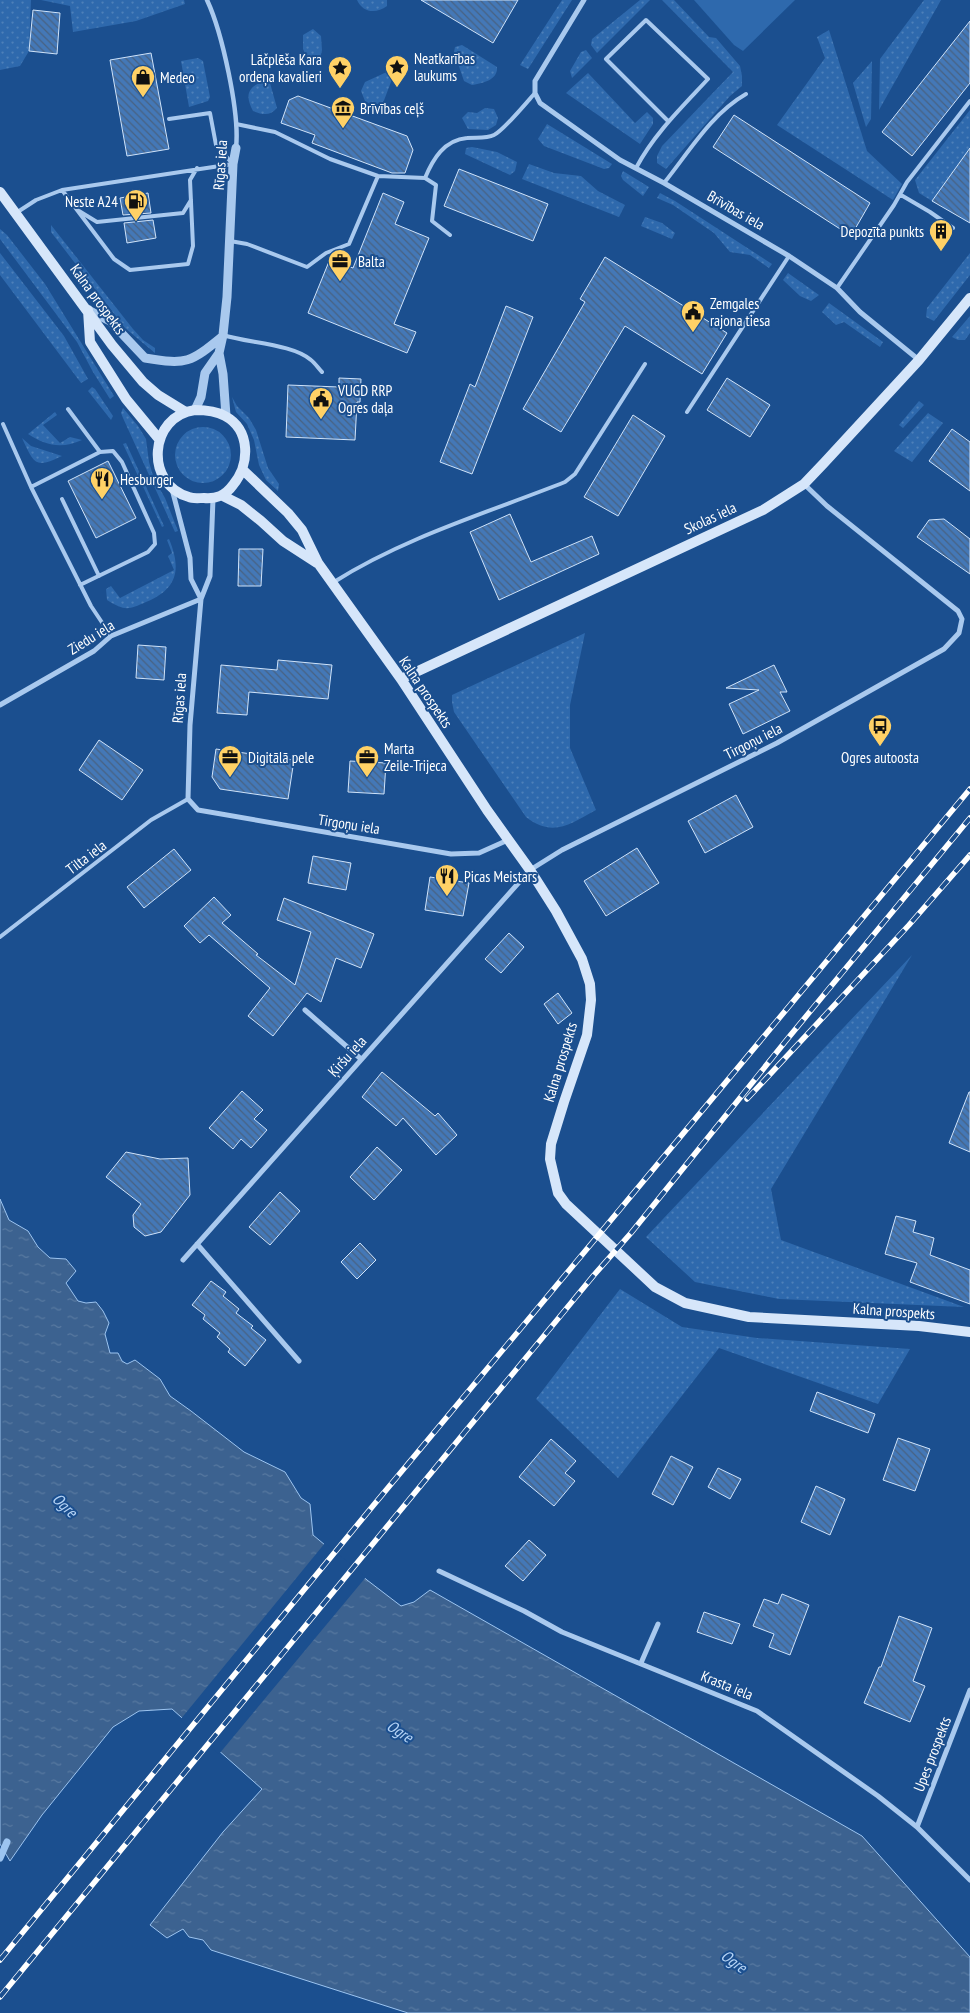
<svg xmlns="http://www.w3.org/2000/svg" width="970" height="2013" font-family="'PT Sans Narrow',sans-serif">
	<style>
		.grass { fill: url(#grass-dots) }
		.park { fill: #2e69ad }
		.water { fill: url(#water-ripples); stroke: #9cc4f0 }
		.pier { fill: #1b4f8f }
		.lines { fill: none; stroke-linecap: round; stroke-linejoin: round }
		.stream { stroke: #9cc4f0; stroke-width: 7 }
		.building { fill: url(#building-back-hatch); stroke: #cfe3fa }
		.service { stroke: #a9c9ee; stroke-width: 4 }
		.pedestrian { stroke: #a9c9ee; stroke-width: 4.5 }
		.minor { stroke: #a9c9ee; stroke-width: 5 }
		.tertiary { stroke: #a9c9ee; stroke-width: 9 }
		.secondary { stroke: #d6e6fa; stroke-width: 10 }
		.rail-casing { stroke: #fff; stroke-width: 5.5 }
		.rail { stroke: #1b4f8f; stroke-width: 4; stroke-dasharray: 11; stroke-linecap: butt }
		.labels { text-anchor: middle; dominant-baseline: central; stroke-width: 4; stroke-linejoin: round; paint-order: stroke }
		.poi-label { font-size: 15px; fill: #fff; stroke: #1b4f8f; text-anchor: start }
		.street-label { font-size: 15px; fill: #fff; stroke: #1b4f8f }
		.water-label { font-size: 16px; font-style: italic; fill: #b5d3f5; stroke: #1b4f8f }
	</style>
	<defs>
		<pattern id="grass-dots" width="8" height="8" patternUnits="userSpaceOnUse" patternTransform="scale(1.25)"><rect width="8" height="8" fill="#2e69ad"/><path d="M2 2h.1M6 6h.1" fill="none" stroke="#4d80b9" stroke-width="1.8" stroke-linecap="round"/></pattern>
		<pattern id="water-ripples" width="26" height="14" patternUnits="userSpaceOnUse" patternTransform="scale(1.25)"><rect width="26" height="14" fill="#3c6290"/><path d="M2 4q2-2 4 0t4 0M15 11q2-2 4 0t4 0" fill="none" stroke="#597aa1"/></pattern>
		<pattern id="building-back-hatch" width="6" height="6" patternUnits="userSpaceOnUse" patternTransform="scale(1.25)"><rect width="6" height="6" fill="#4478b7"/><path d="M-1 5l2 2M0 0l6 6M5-1l2 2" fill="none" stroke="#486282"/></pattern>
	</defs>
	<rect width="100%" height="100%" fill="#1b4f8f"/>
	<path class="grass" d="M0,0H31L29,51L20,66L0,70Z
		M41,0H184L185,4L136,21L73,32L70,6Z
		M357,0H387V6C376,14 363,13 357,0Z
		M562,0H572L528,69L520,65Z
		M640,0H650L597,53L591,45L592,39Z
		M662,0H674L709,37L716,38L740,66L742,76V86L730,96L666,169L657,163V156L662,146L733,72Z
		M924,0H941L879,110L880,59Z
		M313,29L321,36L322,50L319,63L309,62L303,49V35Z
		M829,30L867,151L902,184L893,200L777,125L825,58L817,37Z
		M462,45L497,67C498,80 483,83 472,85L464,81L454,52L455,47Z
		M586,50L592,58L572,78L570,71L581,52Z
		M198,58L203,61L210,97L208,101L189,107L181,61Z
		M872,61L871,119L866,127L853,83Z
		M389,71L394,74L383,103L372,105L365,101L361,91L365,82Z
		M588,73L635,123L647,112L653,118V124L640,144L566,93Z
		M264,81L270,83L277,108C270,116 263,115 253,111C245,96 247,87 264,81Z
		M485,108L494,109L498,118L496,125L488,130L468,129L462,118L468,112L477,113Z
		M970,110V148L932,201L919,193L915,180Z
		M547,124L612,164L609,168L604,169L544,146L538,139Z
		M472,147L497,152L517,162L515,171L510,175L465,154L466,148Z
		M529,164L554,173L581,176L598,191L625,205L619,217L522,179Z
		M623,171L649,187L643,196L623,180L621,176Z
		M660,193L675,201L772,264L769,268L750,255L730,252L714,233L673,205L657,198Z
		M645,217L662,223L675,233L672,239L641,226Z
		M51,225L133,329L143,340L155,348V353L125,328L51,232Z
		M0,229L7,235L45,284L114,396L110,399L93,372L77,342L0,239Z
		M0,253L64,336L88,379L81,383L0,275Z
		M970,253V275L934,321L926,317L927,308Z
		M788,273L819,295L811,301L800,296L783,280Z
		M829,303L883,342L880,347L844,322L836,325L822,312Z
		M970,316V333L965,340H958L952,337Z
		M92,387L95,389L113,416L111,420L88,391Z
		M232,397L237,406L249,418L256,430L268,468L279,484L278,491L266,480L259,465L254,440L247,424L236,412Z
		M919,401L924,405L903,428L899,425Z
		M123,408L138,426L146,439L149,462L154,479L165,498L178,531L175,532L123,418L121,413Z
		M55,412L57,415L43,425L60,443L70,437L82,440C62,449 46,446 28,434Z
		M928,413L943,423L912,462L894,451Z
		M175 455a28 28 0 1 1 56 0a28 28 0 1 1-56 0Z
		M22,438L31,446L62,456C35,469 34,464 22,438Z
		M126,443L164,526L162,527L123,444Z
		M169,539C182,570 177,589 146,602C128,610 125,611 107,600L106,589L111,586L120,598L174,570L168,556L172,553L167,540Z
		M585,633L570,705V748L596,810C570,824 553,838 526,817L454,712L452,702V695Z
		M912,955L771,1189L781,1240L964,1307L779,1299L695,1282L646,1237Z
		M620,1289L682,1327L757,1338L910,1349L878,1404L719,1348L618,1478L536,1399Z"/>
	<path class="park" d="M694,0H795L743,51L734,45Z"/>
	<path class="water" d="M0,1199L9,1220L28,1231L38,1247L50,1258L66,1259L76,1271L66,1283L78,1301L86,1303L96,1302L103,1311L109,1323L105,1334L110,1353H118L122,1361L127,1364L135,1360L160,1379L170,1396L191,1411L244,1452L285,1472L301,1498L310,1504L313,1535L367,1580L401,1606L414,1602L430,1590L862,1836L970,1957V2013H408L211,1950L203,1940L189,1937L183,1929L167,1938L150,1925L223,1832L262,1789L172,1709L139,1711L113,1727L42,1815L10,1861L0,1844Z"/>
	<path class="pier" d="M325,1543L366,1577L219,1754L180,1720Z"/>
	<g class="lines">
		<path class="stream" d="M0,1858L7,1842"/>
	</g>
	<path class="building" d="M421,0H518L493,43Z
		M33,10L60,13L57,54L29,51Z
		M970,21V83L912,156L882,132Z
		M151,53L169,149L127,156L110,60Z
		M298,96L407,136L413,150L405,173H392L312,143L315,135L281,123L289,100Z
		M734,115L870,203L851,236L713,147Z
		M970,148V223L932,201Z
		M459,169L548,204L533,241L444,206Z
		M148,193L151,213L123,215L120,198Z
		M383,193L404,202L395,224L429,238L394,324L416,332L407,353L308,313L330,259L353,268Z
		M153,220L156,238L127,243L124,223Z
		M605,257L727,333L702,374L625,326L561,432L523,409L585,302L580,299Z
		M506,306L533,317L472,474L440,462L470,384L475,387Z
		M339,378L361,379L360,402H357L355,440L286,437L288,385L339,387Z
		M727,378L770,405L750,437L707,410Z
		M633,415L665,436L618,516L584,497Z
		M952,429L970,442V491L929,461Z
		M108,461L136,518L96,538L68,481Z
		M510,514L531,562L592,536L599,554L499,600L470,532Z
		M944,519L970,539V574L917,537L929,520Z
		M239,549H263L261,586H238Z
		M138,645L166,647L164,680L136,678Z
		M278,660L332,665L328,699L249,692L247,715L217,713L221,665L277,670Z
		M774,665L787,692H780L790,711L743,734L729,704L759,690L726,688Z
		M99,740L143,770L122,800L79,770Z
		M216,749L294,760L288,799L220,789L212,777Z
		M350,761L386,763L384,794L348,792Z
		M736,795L753,827L705,853L688,821Z
		M637,848L659,883L606,916L584,881Z
		M174,849L191,870L144,908L127,887Z
		M313,856L351,863L346,890L308,883Z
		M430,877L469,883L463,916L425,910Z
		M214,897L231,915L222,923L258,954L256,955L295,985L311,932L277,920L284,898L374,934L361,968L336,958L321,1002L307,993L273,1036L248,1016L270,988L209,935L200,943L184,926Z
		M509,933L524,947L501,973L485,959Z
		M558,993L572,1013L558,1024L544,1004Z
		M382,1072L435,1116L438,1113L457,1135L436,1155L403,1118L396,1126L362,1097Z
		M242,1091L263,1110L254,1119L267,1130L251,1148L241,1139L233,1149L209,1128Z
		M969,1092H970V1152L949,1143Z
		M377,1147L402,1170L374,1200L350,1177Z
		M126,1152L160,1159L188,1158L190,1195L161,1232L145,1236L134,1227L133,1215L141,1204L106,1177Z
		M280,1192L300,1211L270,1245L249,1227Z
		M896,1216L916,1221L913,1232L934,1238L930,1255L970,1270V1304L910,1282L917,1263L885,1254Z
		M360,1243L376,1260L357,1279L341,1262Z
		M211,1281L226,1292L223,1296L239,1309L236,1313L253,1326L251,1328L266,1340L245,1366L228,1352L230,1349L217,1337L220,1333L203,1319L205,1315L192,1305Z
		M817,1392L875,1414L868,1433L810,1411Z
		M898,1438L930,1449L915,1491L883,1480Z
		M551,1439L576,1461L565,1473L575,1481L554,1506L519,1477Z
		M671,1456L693,1467L673,1505L652,1494Z
		M718,1468L741,1479L730,1499L708,1487Z
		M816,1486L845,1499L830,1535L801,1522Z
		M529,1540L546,1555L523,1581L505,1566Z
		M782,1594L809,1605L790,1655L769,1647L774,1634L753,1626L764,1599L778,1604Z
		M704,1612L740,1624L732,1644L697,1632Z
		M899,1616L932,1628L913,1681L925,1686L910,1722L864,1703L879,1667H881Z"/>
	<g class="lines">
		<path class="service" d="M169,119L210,113L216,145L231,162
			M236,124L275,132L330,159L378,176L425,178C433,159 444,140 467,138C476,137 486,139 494,135C503,131 527,102 535,93
			M636,168C654,134 682,107 708,79L646,20L606,59L668,121
			M425,178L436,185L432,221L450,235
			M664,183C689,152 711,114 746,94
			M62,190L114,259L130,270L188,264L193,246L190,180L197,168
			M901,195L930,212L953,228
			M79,211L97,222L183,213L191,200
			M16,213L36,200L62,190L233,164
			M230,241L247,244L307,267L326,253L349,244L378,176
			M837,288L894,205L907,182L970,101
			M223,335C248,343 293,344 311,360C315,363 318,368 322,372
			M68,409L100,452
			M687,412L789,256
			M3,424L31,487L91,606L111,636
			M31,487L100,452L113,451L122,462L154,533L155,544L148,552L80,585
			M62,499L99,576
			M334,582C403,538 489,512 565,482L575,474L645,364
			M0,937L151,820L188,799"/>
		<path class="pedestrian" d="M207,0C222,32 240,113 236,148"/>
		<path class="minor" d="M584,0L535,81V93L540,103L620,160L664,183L789,256L837,288L860,312L919,360
			M172,489L190,558L191,579L201,599
			M213,499L210,576L201,599L190,725L188,799L198,810L451,854L479,853L508,840
			M0,705L94,651L111,636L201,599
			M305,1010L361,1059
			M197,1244L299,1361
			M183,1260L530,870L562,850L777,743L944,649L959,633L962,619L958,611L827,506L804,484
			M439,1571L524,1611L562,1632L757,1711L878,1796L917,1827L970,1880
			M641,1663L658,1624
			M917,1827L970,1690"/>
		<path class="tertiary" d="M88,310L110,321L145,358C187,365 190,363 223,336
			M219,353L223,374L226,416
			M195,410L201,397L205,373L219,353L223,335L227,297L233,164L236,148"/>
		<path class="secondary" d="M0,192L112,345L143,382L158,395L184,411
			M88,310L90,342L126,399L159,439
			M195,410C206,410 216,411 225,416C251,430 250,465 233,485C225,496 216,499 204,498C199,498 193,499 189,497C144,484 149,416 195,410Z
			M243,470L288,513L302,530L318,563L401,679L487,810L530,870L556,911L582,959L590,984L591,1000L587,1035L564,1102L551,1144L550,1159L558,1193L566,1204L655,1287L685,1303L749,1317L919,1326L970,1332
			M223,496L241,505L261,521L283,541L317,563
			M401,679L763,510L804,484L824,463L919,360L970,298"/>
		<g class="rail-casing">
			<path id="rail" d="M747,1099L909,925L970,855
				M0,1960L372,1507L970,789
				M0,1997L594,1275L631,1233L789,1037L970,818"/>
		</g>
		<use href="#rail" class="rail"/>
	</g>
	<defs>
		<g id="sight-pin" transform="scale(1.25)"><path d="M0 17L-7.5 6A9.5 9.5 0 1 1 7.5 6Z" fill="#ffd166" stroke="#1b4f8f"/><path d="M0-6L1.8-2.2L6-1.7L2.9 1.2L3.7 5.4L0 3.3L-3.7 5.4L-2.9 1.2L-6-1.7L-1.8-2.2Z" fill="#111"/></g>
		<g id="shop-pin" transform="scale(1.25)"><path d="M0 17L-7.5 6A9.5 9.5 0 1 1 7.5 6Z" fill="#ffd166" stroke="#1b4f8f"/><path d="M-5-2.5h2.3a2.7 3.5 0 0 1 5.4 0H5L5.5 6h-11ZM-1.5-2.5h3a1.5 2.3 0 0 0-3 0Z" fill="#111"/></g>
		<g id="museum-pin" transform="scale(1.25)"><path d="M0 17L-7.5 6A9.5 9.5 0 1 1 7.5 6Z" fill="#ffd166" stroke="#1b4f8f"/><path d="M0-6L6-3V-2H-6V-3ZM-5-1h2V3h-2ZM-1-1h2V3h-2ZM3-1h2V3H3ZM-6 4H6V6H-6Z" fill="#111"/></g>
		<g id="fuel-pin" transform="scale(1.25)"><path d="M0 17L-7.5 6A9.5 9.5 0 1 1 7.5 6Z" fill="#ffd166" stroke="#1b4f8f"/><path d="M-5.5-6h7V0h2V4h1.3V-2.5L3-4.5l.8-.8L6-3V5H2.5V1h-1V6h-7ZM-4.2-4.7v3.2H.2V-4.7Z" fill="#111"/></g>
		<g id="building-pin" transform="scale(1.25)"><path d="M0 17L-7.5 6A9.5 9.5 0 1 1 7.5 6Z" fill="#ffd166" stroke="#1b4f8f"/><path d="M-4-6H4V6H1V3H-1V6H-4ZM-2.5-4.3h1.7v1.8h-1.7ZM.8-4.3h1.7v1.8H.8ZM-2.5-1h1.7V.8h-1.7ZM.8-1h1.7V.8H.8Z" fill="#111"/></g>
		<g id="office-pin" transform="scale(1.25)"><path d="M0 17L-7.5 6A9.5 9.5 0 1 1 7.5 6Z" fill="#ffd166" stroke="#1b4f8f"/><path d="M-6-3h4V-5.5h4V-3h4V5H-6ZM-1-4.5V-3h2v-1.5ZM-6 0V1H6V0Z" fill="#111"/></g>
		<g id="civic-pin" transform="scale(1.25)"><path d="M0 17L-7.5 6A9.5 9.5 0 1 1 7.5 6Z" fill="#ffd166" stroke="#1b4f8f"/><path d="M-.6-6.5H3V-4.5H.6V-3L4-1V1h2V6H-6V1h2V-1L-.6-3ZM-1.2 2.5V6h2.4V2.5Z" fill="#111"/></g>
		<g id="restaurant-pin" transform="scale(1.25)"><path d="M0 17L-7.5 6A9.5 9.5 0 1 1 7.5 6Z" fill="#ffd166" stroke="#1b4f8f"/><path d="M-5-6h1v4h1v-4h1v4h1v-4h1v5L-1.5 .5V6h-2V.5L-5-1ZM5-6V6H3V1.5H1.5Q1.5-4 5-6Z" fill="#111"/></g>
		<g id="bus-pin" transform="scale(1.25)"><path d="M0 17L-7.5 6A9.5 9.5 0 1 1 7.5 6Z" fill="#ffd166" stroke="#1b4f8f"/><path d="M-5-6H5V4H4V6H2V4H-2V6H-4V4H-5ZM-3.5-4V0h7V-4ZM-3.5 1.2v1.5H-2V1.2ZM2 1.2v1.5H3.5V1.2Z" fill="#111"/></g>
	</defs>
	<g fill-rule="evenodd">
		<use href="#sight-pin" x="397" y="67"/>
		<use href="#sight-pin" x="340" y="68"/>
		<use href="#shop-pin" x="143" y="77"/>
		<use href="#museum-pin" x="343" y="108"/>
		<use href="#fuel-pin" x="136" y="201"/>
		<use href="#building-pin" x="941" y="231"/>
		<use href="#office-pin" x="340" y="261"/>
		<use href="#civic-pin" x="693" y="312"/>
		<use href="#civic-pin" x="321" y="399"/>
		<use href="#restaurant-pin" x="102" y="479"/>
		<use href="#bus-pin" x="880" y="726"/>
		<use href="#office-pin" x="230" y="757"/>
		<use href="#office-pin" x="367" y="757"/>
		<use href="#restaurant-pin" x="447" y="876"/>
	</g>
	<g class="labels">
		<g class="poi-label">
			<text x="414" y="58">Neatkarības<tspan x="414" dy="17">laukums</tspan></text>
			<text x="322" y="59" text-anchor="end">Lāčplēša Kara<tspan x="322" dy="17">ordeņa kavalieri</tspan></text>
			<text x="160" y="77">Medeo</text>
			<text x="360" y="108">Brīvības ceļš</text>
			<text x="118" y="201" text-anchor="end">Neste A24</text>
			<text x="924" y="231" text-anchor="end">Depozīta punkts</text>
			<text x="358" y="261">Balta</text>
			<text x="710" y="303">Zemgales<tspan x="710" dy="17">rajona tiesa</tspan></text>
			<text x="338" y="390">VUGD RRP<tspan x="338" dy="17">Ogres daļa</tspan></text>
			<text x="120" y="479">Hesburger</text>
			<text x="384" y="748">Marta<tspan x="384" dy="17">Zeile-Trijeca</tspan></text>
			<text x="248" y="757">Digitālā pele</text>
			<text x="880" y="757" text-anchor="middle">Ogres autoosta</text>
			<text x="464" y="876">Picas Meistars</text>
		</g>
		<g class="street-label">
			<text transform="translate(220 165) rotate(-86)">Rīgas iela</text>
			<text transform="translate(736 210) rotate(30)">Brīvības iela</text>
			<text transform="translate(98 299) rotate(54)">Kalna prospekts</text>
			<text transform="translate(710 518) rotate(-25)">Skolas iela</text>
			<text transform="translate(91 637) rotate(-32)">Ziedu iela</text>
			<text transform="translate(426 692) rotate(56)">Kalna prospekts</text>
			<text transform="translate(179 698) rotate(-86)">Rīgas iela</text>
			<text transform="translate(753 741) rotate(-27)">Tirgoņu iela</text>
			<text transform="translate(349 824) rotate(9)">Tirgoņu iela</text>
			<text transform="translate(86 857) rotate(-37)">Tilta iela</text>
			<text transform="translate(347 1056) rotate(-48)">Ķiršu iela</text>
			<text transform="translate(560 1062) rotate(-73)">Kalna prospekts</text>
			<text transform="translate(894 1311) rotate(4)">Kalna prospekts</text>
			<text transform="translate(727 1685) rotate(22)">Krasta iela</text>
			<text transform="translate(932 1754) rotate(-69)">Upes prospekts</text>
		</g>
		<g class="water-label">
			<text transform="translate(65 1505) rotate(43)">Ogre</text>
			<text transform="translate(400 1731) rotate(33)">Ogre</text>
			<text transform="translate(734 1961) rotate(36)">Ogre</text>
		</g>
	</g>
</svg>
